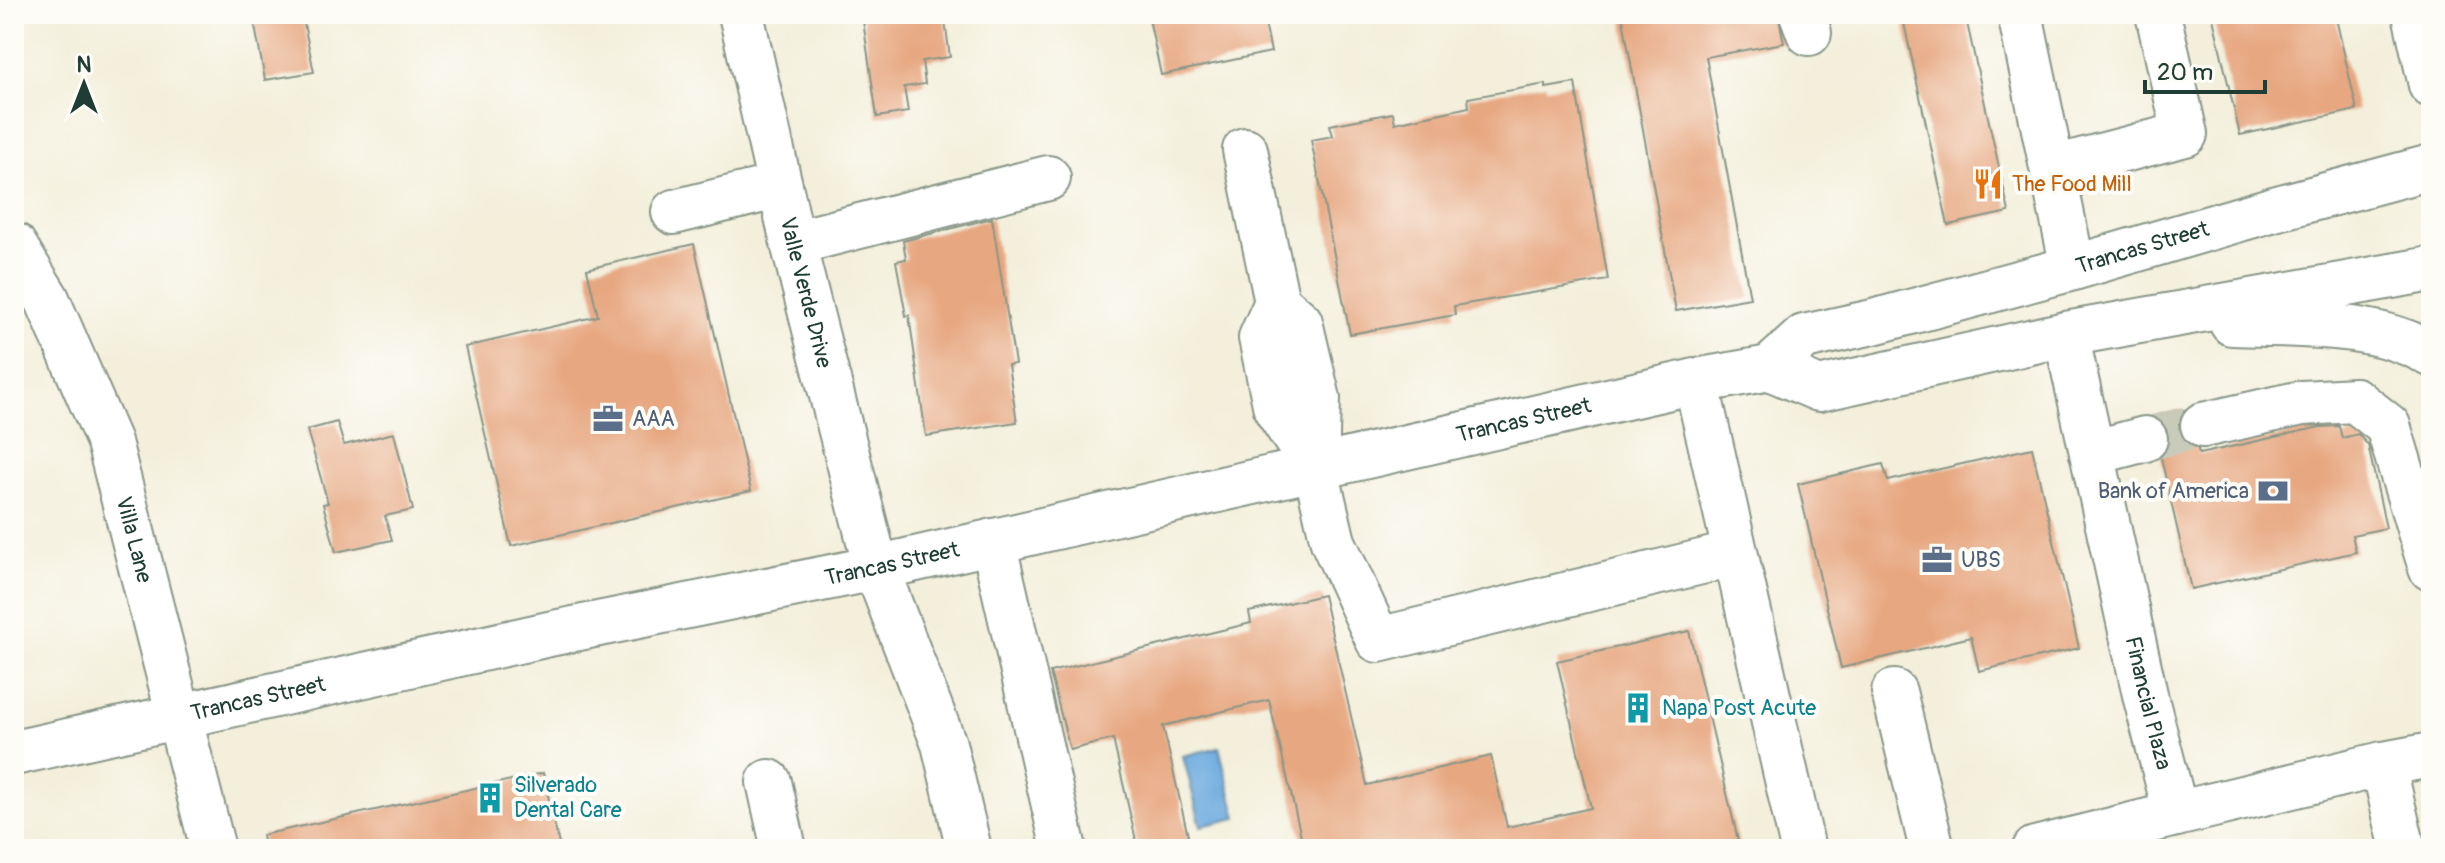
<svg xmlns="http://www.w3.org/2000/svg" width="2445" height="863" font-family="Pangolin,sans-serif">
	<style>
		.water { fill: #6dabdf; stroke: #46748a; stroke-width: 2 }
		.building { fill: #e7a781 }
		.lines { fill: none; stroke-linecap: round; stroke-linejoin: round }
		.minor-tunnel { stroke: #c9cbba; stroke-width: 44; stroke-dasharray: 44 22; stroke-linecap: butt }
		.minor-casing { stroke: #899688; stroke-width: 48 }
		.major-casing { stroke: #899688; stroke-width: 48 }
		.minor { stroke: #fff; stroke-width: 44 }
		.major { stroke: #fff; stroke-width: 44 }
		.labels { text-anchor: middle; dominant-baseline: central; stroke-width: 8; stroke-linejoin: round; paint-order: stroke }
		.food-label { font-size: 22px; fill: #c56008; stroke: #fdfcf7; text-anchor: start }
		.street-label { font-size: 22px; fill: #1f3d34; stroke: #fdfcf7 }
		.service-label { font-size: 22px; fill: #4e5e75; stroke: #fdfcf7; text-anchor: start }
		.culture-label { font-size: 22px; fill: #0d838f; stroke: #fdfcf7; text-anchor: start }
	</style>
	<rect width="100%" height="100%" fill="#fdfcf7"/>
	<filter id="ink" filterUnits="userSpaceOnUse"><feTurbulence type="fractalNoise" baseFrequency=".0125" numOctaves="2"/><feDisplacementMap in="SourceGraphic" scale="16" xChannelSelector="R" yChannelSelector="G"/><feConvolveMatrix kernelMatrix="1 2 1 2 8 2 1 2 1" color-interpolation-filters="sRGB"/></filter>
	<filter id="wash" filterUnits="userSpaceOnUse"><feTurbulence type="fractalNoise" baseFrequency=".006" numOctaves="4" result="noise"/><feDisplacementMap in="SourceGraphic" scale="32" xChannelSelector="R" yChannelSelector="G"/><feGaussianBlur stdDeviation="1.8" result="paint"/><feColorMatrix in="noise" values="0 0 0 0 0 0 0 0 0 0 0 0 0 0 0 0 0 1.4 0 .05"/><feComposite in="paint" operator="in"/></filter>
	<g filter="url(#wash)">
		<rect width="100%" height="100%" fill="#f3efdb"/>
		<path class="water" d="M1219,747L1237,818L1201,826L1183,756Z"/>
		<g id="blocks">
			<path class="building" d="M293,14H302L314,72L265,80L254,21Z
				M862,14H944L950,57L922,61L925,84L904,87L908,112L877,117Z
				M1148,14H1263L1271,52L1161,75Z
				M1622,14H1778L1784,43L1706,57L1750,298L1676,311Z
				M1902,14H1965L2009,212L1948,225Z
				M2212,14H2335L2357,110L2240,135Z
				M1575,83L1608,280L1454,306L1455,315L1350,334L1311,140L1333,136L1330,125L1393,113L1395,123L1469,107L1468,98L1546,84V88Z
				M992,218L1015,364L1008,365L1017,422L926,436L909,315L906,316L896,261L906,259L903,241Z
				M694,244L751,491L511,546L465,347L598,316L587,269Z
				M2184,410L2179,418V431L2184,441L2198,449L2199,454L2320,427L2339,426L2342,438L2358,434L2368,445L2386,528L2352,535L2356,552L2191,589L2161,458L2169,446V433L2163,422L2155,416Z
				M337,422L344,445L394,433L413,510L385,516L392,540L336,552L323,504L328,503L307,430Z
				M2032,448L2079,648L1979,671L1971,637L1841,668L1798,484L1883,464L1888,481Z
				M1323,595L1367,785L1491,756L1507,827L1591,808L1557,661L1689,631L1740,849H1304L1269,700L1163,726L1191,849H1138L1113,739L1070,750L1050,672L1251,623L1249,612Z
				M543,773L560,849H264L262,835Z"/>
		</g>
	</g>
	<g filter="url(#ink)">
		<use href="#blocks" fill-opacity="0" stroke="#899688" stroke-width="2"/>
		<g class="lines">
			<path class="minor-tunnel" d="M2145,439L2203,425"/>
			<g class="minor-casing">
				<g id="minor">
					<path id="s1" d="M741,14L793,243L876,568L944,744L969,849"/>
					<path d="M1802,14L1809,33"/>
					<path d="M2020,14L2073,268"/>
					<path d="M2415,14L2431,85"/>
					<path d="M1245,150L1277,302"/>
					<path d="M2054,168L2185,134L2158,14"/>
					<path d="M674,212L780,186"/>
					<path d="M793,243L1048,178"/>
					<path id="s2" d="M14,245L47,299L109,442L213,849"/>
					<path id="s3" d="M2066,334L2146,699L2176,814L2383,764L2431,755"/>
					<path d="M1696,381L1803,849"/>
					<path d="M2203,425L2302,403L2355,400L2388,426L2431,568"/>
					<path d="M2092,453L2145,439"/>
					<path d="M1316,470L1276,409L1261,338L1277,302L1300,322L1318,399L1316,470L1333,542L1378,640L1734,554"/>
					<path d="M993,541L1064,849"/>
					<path d="M1894,692L1932,849"/>
					<path d="M2383,764L2403,849"/>
					<path d="M769,782L784,849"/>
					<path d="M2035,849L2176,814"/>
				</g>
			</g>
			<g class="major-casing">
				<g id="major">
					<path d="M2232,323C2298,326 2371,320 2431,354"/>
					<path d="M1770,368L1819,389L2066,334L2431,269"/>
					<path id="s4" d="M14,753L549,634L876,568L1696,381L1770,368L1804,337L1873,322L2073,268L2274,209L2431,167"/>
				</g>
			</g>
			<use href="#minor" class="minor"/>
			<use href="#major" class="major"/>
		</g>
	</g>
	<defs>
		<g id="restaurant-bare" transform="scale(2.4)"><path d="M-5-6h1v4h1v-4h1v4h1v-4h1v5L-1.5 .5V6h-2V.5L-5-1ZM5-6V6H3V1.5H1.5Q1.5-4 5-6Z" fill="#e8710a" stroke="#fdfcf7" stroke-width="2.5" paint-order="stroke"/></g>
		<g id="office-bare" transform="scale(2.4)"><path d="M-6-3h4V-5.5h4V-3h4V5H-6ZM-1-4.5V-3h2v-1.5ZM-6 0V1H6V0Z" fill="#5c6f8a" stroke="#fdfcf7" stroke-width="2.5" paint-order="stroke"/></g>
		<g id="bank-bare" transform="scale(2.4)"><path d="M-6-4H6V4H-6ZM0-2.3a2.3 2.3 0 1 0 0 4.6a2.3 2.3 0 1 0 0-4.6Z" fill="#5c6f8a" stroke="#fdfcf7" stroke-width="2.5" paint-order="stroke"/></g>
		<g id="building-bare" transform="scale(2.4)"><path d="M-4-6H4V6H1V3H-1V6H-4ZM-2.5-4.3h1.7v1.8h-1.7ZM.8-4.3h1.7v1.8H.8ZM-2.5-1h1.7V.8h-1.7ZM.8-1h1.7V.8H.8Z" fill="#0f9aa8" stroke="#fdfcf7" stroke-width="2.5" paint-order="stroke"/></g>
	</defs>
	<g fill-rule="evenodd">
		<use href="#restaurant-bare" x="1988" y="184"/>
		<use href="#office-bare" x="608" y="419"/>
		<use href="#bank-bare" x="2273" y="491"/>
		<use href="#office-bare" x="1937" y="560"/>
		<use href="#building-bare" x="1638" y="708"/>
		<use href="#building-bare" x="490" y="798"/>
	</g>
	<g class="labels">
		<g class="food-label">
			<text x="2012" y="184">The Food Mill</text>
		</g>
		<g class="street-label">
			<text stroke="none"><textPath href="#s4" startOffset="2194">Trancas Street</textPath></text>
			<text stroke="none"><textPath href="#s1" startOffset="286">Valle Verde Drive</textPath></text>
			<text stroke="none"><textPath href="#s4" startOffset="1546">Trancas Street</textPath></text>
			<text stroke="none"><textPath href="#s2" startOffset="320">Villa Lane</textPath></text>
			<text stroke="none"><textPath href="#s4" startOffset="898">Trancas Street</textPath></text>
			<text stroke="none"><textPath href="#s4" startOffset="250">Trancas Street</textPath></text>
			<text stroke="none"><textPath href="#s3" startOffset="378">Financial Plaza</textPath></text>
		</g>
		<g class="service-label">
			<text x="632" y="419">AAA</text>
			<text x="2249" y="491" text-anchor="end">Bank of America</text>
			<text x="1961" y="560">UBS</text>
		</g>
		<g class="culture-label">
			<text x="1662" y="708">Napa Post Acute</text>
			<text x="514" y="785">Silverado<tspan x="514" dy="25">Dental Care</tspan></text>
		</g>
	</g>
	<rect width="2445" height="863" fill="none" stroke="#fdfcf7" stroke-width="48"/>
	<g transform="translate(84 84)" stroke="#fdfcf7" stroke-width="6" paint-order="stroke">
	<path d="M0-6L14 30L0 20L-14 30Z" fill="#1f3d34"/>
	<text y="-12" font-size="22" font-weight="bold" text-anchor="middle" fill="#1f3d34">N</text>
	</g>
	<path d="M2145 80v12h120v-12" fill="none" stroke="#1f3d34" stroke-width="4"/>
	<text x="2157" y="80" font-size="24" fill="#1f3d34" stroke="#fdfcf7" stroke-width="6" paint-order="stroke">20 m</text>
</svg>
